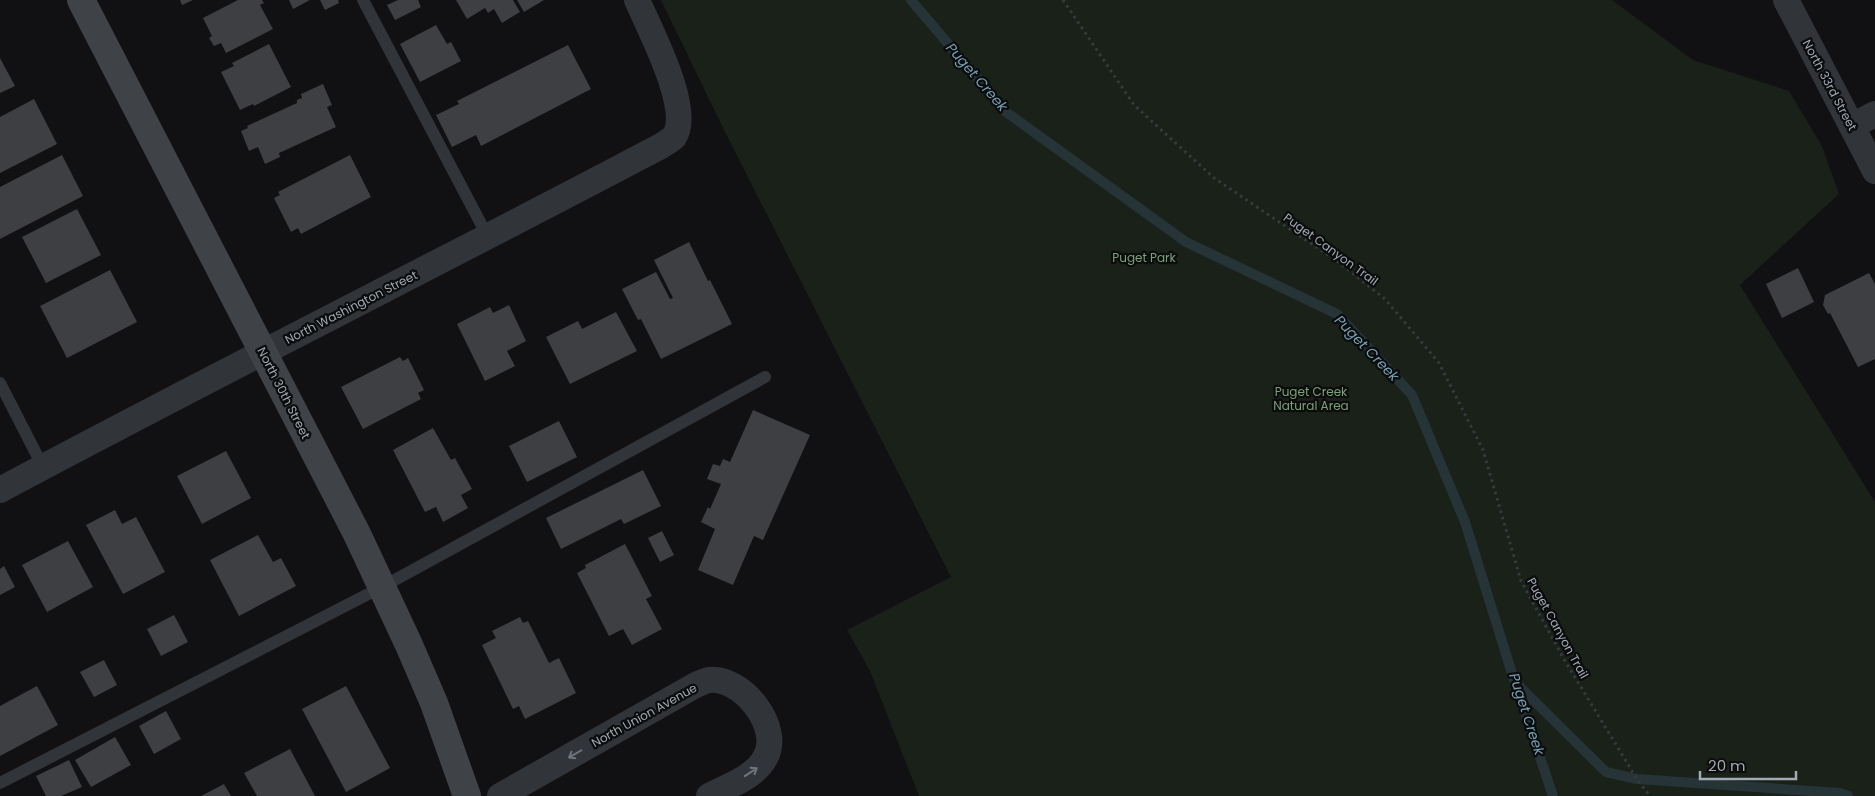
<svg xmlns="http://www.w3.org/2000/svg" width="1875" height="796" font-family="Poppins,sans-serif">
	<style>
		.green { fill: #192119 }
		.lines { fill: none; stroke-linecap: round; stroke-linejoin: round }
		.stream { stroke: #263337; stroke-width: 10 }
		.building { fill: #3d3f43 }
		.path { stroke: #373b3f; stroke-width: 3; stroke-dasharray: 2.5 4; stroke-linecap: butt }
		.service { stroke: #313438; stroke-width: 12 }
		.minor { stroke: #313438; stroke-width: 26 }
		.secondary { stroke: #3f4348; stroke-width: 28 }
		.oneway { stroke: #6f757d }
		.labels { text-anchor: middle; dominant-baseline: central; stroke-width: 4.5; stroke-linejoin: round; paint-order: stroke }
		.street-label { font-size: 12px; fill: #a1aab5; stroke: #0c0c0d }
		.park-label { font-size: 12px; fill: #7ba276; stroke: #0c0c0d }
		.water-label { font-size: 14px; font-style: italic; fill: #74a1b4; stroke: #0c0c0d }
	</style>
	<rect width="100%" height="100%" fill="#111113"/>
	<path class="green" d="M661,0H1612L1693,60L1789,91L1822,146L1839,194L1740,285L1875,502V796H919L870,671L847,630L951,577L724,130Z"/>
	<g class="lines">
		<path class="stream" d="M911,0L1006,112L1186,242L1337,314L1412,395L1465,522L1514,680L1553,796
			M1516,683L1606,772L1637,779L1840,793L1848,796"/>
	</g>
	<path class="building" d="M180,0H193L182,5Z
		M238,0H262L264,3L260,5L273,29L226,53L221,43L214,46L209,38L212,36L203,18Z
		M289,0H310L293,9Z
		M320,0H338L339,3L325,10Z
		M398,0H418L421,7L395,20L387,5Z
		M456,0H513L520,12L502,23L494,9L488,13L485,8L467,19Z
		M517,0H544L524,12Z
		M436,25L447,44L451,42L461,61L420,82L400,44Z
		M269,44L291,87L254,106L253,104L240,110L221,72L234,66L232,63Z
		M568,45L591,89L481,146L476,135L452,147L436,115L459,104L457,101Z
		M0,58L15,86L0,93Z
		M323,84L332,105L327,107L336,127L279,153L280,157L265,164L258,147L249,151L241,131L248,128L247,126L297,103V100L302,98L301,94Z
		M34,99L57,144L0,173V117Z
		M62,155L83,196L0,239V187Z
		M350,155L371,197L301,234L298,228L291,232L274,198L280,195L278,192Z
		M77,209L101,255L46,283L22,237Z
		M689,242L708,281L710,280L732,324L661,359L641,319L638,320L622,289L656,272L670,299L673,298L654,260Z
		M1798,268L1814,302L1782,318L1766,284Z
		M110,270L137,322L67,358L40,306Z
		M1869,273L1875,284V359L1858,367L1830,313L1828,314L1823,305L1825,295Z
		M509,305L526,341L507,351L515,366L485,381L457,324L490,307L493,313Z
		M616,312L637,351L570,384L546,337L578,321L582,329Z
		M400,357L403,361L408,358L424,390L418,393L421,399L363,429L341,387Z
		M753,410L810,435L763,540L754,536L733,585L698,570L715,529L701,522L708,507L710,509L721,484L707,479L713,464L720,466L723,459L730,462Z
		M559,421L577,457L527,482L509,446Z
		M433,428L451,460L455,458L472,489L461,495L468,508L443,522L436,507L425,512L393,450Z
		M226,451L251,498L202,524L177,476Z
		M643,470L661,506L624,524L621,519L561,549L546,518Z
		M115,510L122,524L136,517L165,572L123,594L86,525Z
		M662,531L674,555L660,562L648,538Z
		M258,535L273,562L281,558L296,586L239,616L210,560Z
		M68,541L93,587L47,612L22,565Z
		M625,544L652,596L646,599L662,629L632,645L623,629L609,636L577,573L586,568L585,565Z
		M4,566L15,587L0,595V569Z
		M174,615L188,642L161,656L147,629Z
		M520,617L523,623L528,621L549,663L559,658L576,693L525,719L519,706L513,709L482,645L496,638L492,631Z
		M104,660L117,685L94,697L80,672Z
		M37,686L58,725L0,756V706Z
		M346,686L390,768L346,792L302,709Z
		M166,711L181,739L154,754L139,726Z
		M115,737L131,765L91,787L75,760Z
		M290,749L315,796H257L244,773Z
		M69,760L82,787L61,796H46L36,776Z
		M224,784L231,796H201Z"/>
	<g class="lines">
		<path class="path" d="M1063,0L1134,105L1214,178L1337,261L1385,299L1439,363L1483,450L1521,581L1565,661L1637,779L1650,796"/>
		<path class="service" d="M363,0L488,237
			M0,383L43,467
			M0,783L382,587L765,377"/>
		<path class="minor" d="M1786,0L1875,171
			M1852,126L1875,114
			M0,490C219,373 441,262 661,146C665,143 671,140 674,137C693,110 649,28 637,0
			M500,796L694,686C698,684 704,681 709,680C742,676 783,728 765,758C755,777 728,786 709,796"/>
		<path class="secondary" d="M81,0L357,534L409,645L434,703L467,796"/>
	</g>
	<defs><path id="oneway-shaft" d="M-6 0H5M1.5-3L5.5 0L1.5 3" fill="none" stroke-width="1.6" stroke-linecap="round" stroke-linejoin="round" transform="scale(1.25)"/></defs>
	<g class="oneway">
		<use href="#oneway-shaft" transform="translate(575 754) rotate(150)"/>
		<use href="#oneway-shaft" transform="translate(751 772) rotate(-33)"/>
	</g>
	<g class="labels">
		<g class="street-label">
			<text transform="translate(1830 85) rotate(62)">North 33rd Street</text>
			<text transform="translate(1331 249) rotate(36)">Puget Canyon Trail</text>
			<text transform="translate(351 307) rotate(-27)">North Washington Street</text>
			<text transform="translate(284 393) rotate(63)">North 30th Street</text>
			<text transform="translate(1558 628) rotate(61)">Puget Canyon Trail</text>
			<text transform="translate(644 715) rotate(-29)">North Union Avenue</text>
		</g>
		<g class="park-label">
			<text x="1144" y="257">Puget Park</text>
			<text x="1311" y="391">Puget Creek<tspan x="1311" dy="14">Natural Area</tspan></text>
		</g>
		<g class="water-label">
			<text transform="translate(977 77) rotate(49)">Puget Creek</text>
			<text transform="translate(1367 348) rotate(46)">Puget Creek</text>
			<text transform="translate(1527 714) rotate(72)">Puget Creek</text>
		</g>
	</g>
	<path d="M1700 771v8h96v-8" fill="none" stroke="#a1aab5" stroke-width="2.5"/>
	<text x="1708" y="771" font-size="15" fill="#a1aab5" stroke="#0c0c0d" stroke-width="4" paint-order="stroke">20 m</text>
</svg>
